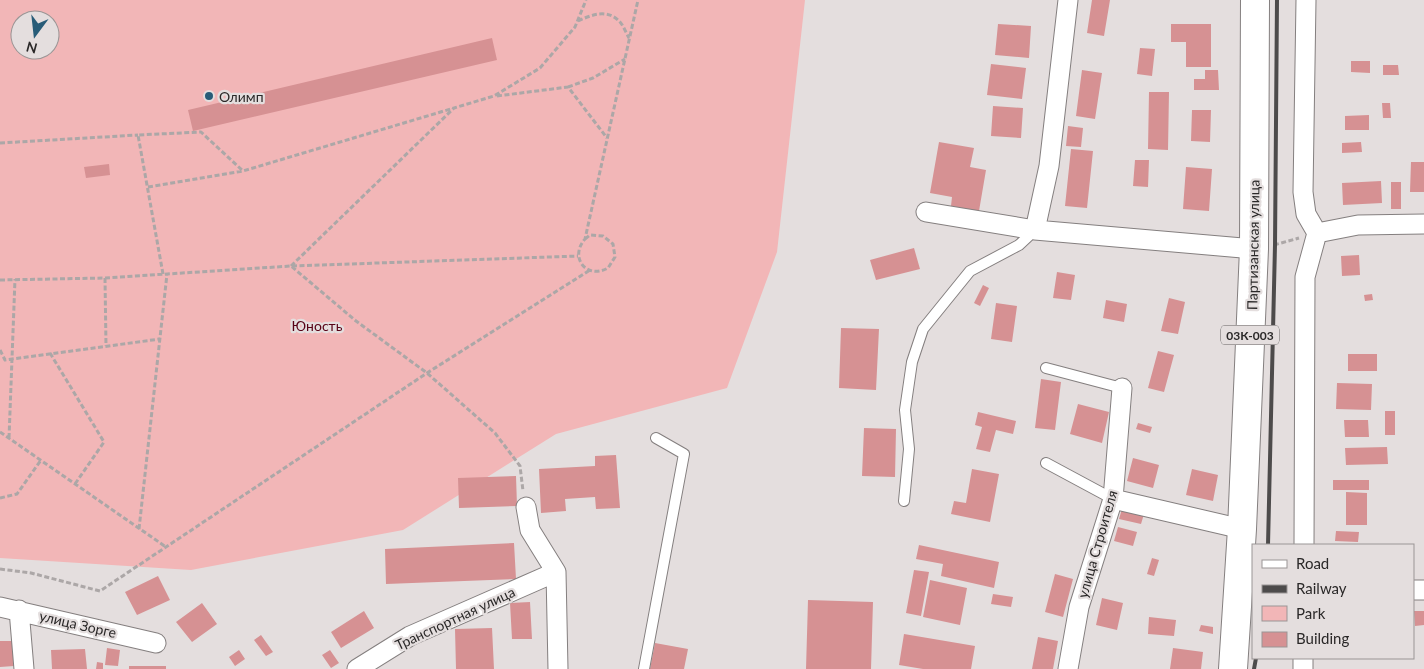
<svg xmlns="http://www.w3.org/2000/svg" width="1424" height="669" font-family="Lato,sans-serif">
	<style>
		.green { fill: #f2b6b7; fill-rule: evenodd }
		.building { fill: #d69193 }
		.lines { fill: none; stroke-linecap: round; stroke-linejoin: round }
		.service-casing { stroke: #847f7f; stroke-width: 12 }
		.minor-casing { stroke: #847f7f; stroke-width: 21 }
		.primary-casing { stroke: #847f7f; stroke-width: 30 }
		.path { stroke: #aca7a7; stroke-width: 3; stroke-dasharray: 5 2.5; stroke-linecap: butt }
		.service { stroke: #fff; stroke-width: 10 }
		.minor { stroke: #fff; stroke-width: 19 }
		.primary { stroke: #fff; stroke-width: 28 }
		.rail { stroke: #4d4b4b; stroke-width: 4 }
		.poi-dot { fill: #285c78; stroke: #e4dede; stroke-width: 2 }
		.labels { text-anchor: middle; dominant-baseline: central; stroke-width: 4.5; stroke-linejoin: round; paint-order: stroke }
		.shield { fill: #e4dede; stroke: #625f5f; stroke-width: 1 }
		.shield-label { font-size: 12px; font-weight: bold; fill: #2a2828 }
		.poi-label { font-size: 14px; fill: #2a2828; stroke: #e4dede; text-anchor: start }
		.street-label { font-size: 14px; fill: #2a2828; stroke: #e4dede }
		.park-label { font-size: 14px; fill: #570216; stroke: #e4dede }
	</style>
	<rect width="100%" height="100%" fill="#e4dede"/>
	<path class="green" d="M0,0H805L777,252L727,388L556,434L403,530L191,570L0,558ZM20,20H50V50H20Z"/>
	<path class="building" d="M1092,0H1110L1104,36L1087,33Z
		M998,24L1031,26L1029,58L995,55Z
		M1171,24H1211V67H1186V42H1171Z
		M492,38L497,60L193,131L188,110Z
		M1140,48L1155,49L1152,76L1137,74Z
		M1351,61H1370V73L1351,72Z
		M991,64L1026,68L1022,99L987,95Z
		M1383,65H1398L1399,75H1383Z
		M1082,70L1102,73L1095,119L1076,116Z
		M1205,70H1218L1219,90H1194V79H1205Z
		M1149,92H1169L1168,150L1148,149Z
		M1382,103H1390L1391,118H1383Z
		M993,106L1023,108L1021,138L991,136Z
		M1192,110H1211L1210,142L1191,141Z
		M1369,115V130H1345V116Z
		M1068,126L1083,128L1081,147L1066,146Z
		M939,142L974,148L970,167L986,170L979,211L951,206L952,197L930,193Z
		M1361,142L1362,152L1342,153V143Z
		M1071,149L1093,151L1087,208L1065,206Z
		M1135,160H1149L1148,187L1133,186Z
		M1411,162H1424V192H1410Z
		M109,164L110,175L86,178L84,167Z
		M1186,167L1212,169L1209,211L1183,209Z
		M1381,181L1382,203L1343,205L1342,183Z
		M1391,182H1401V209H1391Z
		M914,248L920,269L876,280L870,260Z
		M1359,255L1360,275L1342,276L1341,256Z
		M1057,272L1075,275L1071,300L1053,298Z
		M983,285L989,288L980,306L974,303Z
		M1372,294L1373,300L1365,301L1364,295Z
		M1169,298L1185,302L1178,334L1161,331Z
		M1106,300L1127,304L1124,322L1103,318Z
		M996,303L1017,306L1012,342L991,339Z
		M841,328L879,329L876,390L839,388Z
		M1158,351L1174,355L1164,392L1148,388Z
		M1348,354H1377V371H1348Z
		M1041,379L1061,382L1055,430L1035,428Z
		M1337,383L1372,384L1371,410L1336,409Z
		M1078,404L1109,412L1102,443L1070,434Z
		M1385,411H1395V435H1385Z
		M978,412L1016,421L1013,434L996,430L990,452L976,449L982,427L975,425Z
		M1344,420H1368L1369,437H1345Z
		M1138,423L1152,427L1150,433L1136,429Z
		M864,428L896,429L895,477L862,476Z
		M1387,447L1388,464L1346,465L1345,448Z
		M616,455L620,508L596,509L595,497L565,499L566,511L541,513L539,469L595,466V456Z
		M1133,458L1159,465L1153,488L1127,481Z
		M972,469L999,474L990,522L951,514L954,501L966,503Z
		M1192,469L1218,475L1213,501L1186,495Z
		M516,476L517,506L459,508L458,478Z
		M1333,480H1369V490H1333Z
		M1346,492L1367,493V525H1346Z
		M1122,509L1144,514L1141,524L1119,519Z
		M1118,527L1137,532L1133,546L1114,541Z
		M1336,531L1359,532L1358,542L1335,541Z
		M514,543L516,579L386,584L385,549Z
		M919,545L999,562L994,588L941,576L943,564L916,559Z
		M1152,558L1159,560L1154,576L1147,574Z
		M914,570L929,572L921,616L906,613Z
		M1055,574L1073,579L1063,617L1045,612Z
		M158,576L170,600L137,615L125,592Z
		M930,580L967,588L960,625L923,617Z
		M993,594L1013,597L1011,607L991,604Z
		M1102,598L1123,603L1117,630L1096,625Z
		M808,600L873,602L871,669H806Z
		M530,602L532,639H512L510,603Z
		M202,603L217,624L192,642L176,622Z
		M364,611L374,628L341,648L331,632Z
		M1414,611H1424V625L1415,626Z
		M1149,617L1176,620L1174,636L1148,634Z
		M1201,625L1213,627V634L1199,631Z
		M492,628L494,669H456L455,629Z
		M904,634L975,646L971,669H923L899,665Z
		M261,635L273,652L266,656L254,640Z
		M1038,637L1058,641L1053,669H1032Z
		M0,641H13L14,666L0,667Z
		M655,643L688,649L684,669H650Z
		M107,648L120,650L118,666L105,665Z
		M1173,648L1203,652L1201,669H1170Z
		M85,649L87,669H52L51,650Z
		M239,650L245,659L235,666L229,657Z
		M330,650L339,663L331,668L322,655Z
		M97,662L103,663V669H96Z
		M129,666H166V669H129Z"/>
	<g class="lines">
		<g class="service-casing">
			<path id="service" d="M1046,368L1122,388
				M1046,463L1113,499
				M904,501L909,449L905,410L912,362L923,329L970,271L1019,245L1035,230
				M644,669L684,454L656,438"/>
		</g>
		<g class="minor-casing">
			<path id="minor" d="M926,212L1035,230L1254,249
				M1035,230L1049,166L1068,0
				M1317,233L1358,225L1424,224
				M1113,499L1242,529
				M526,507L530,530L556,572
				M1304,545L1305,277L1317,233L1306,214L1303,192L1306,0
				M556,572L558,669
				M1413,590H1424
				M0,607L156,643
				M19,610L24,669
				M357,669L410,636L556,572
				M1068,669L1079,607L1113,499L1122,388
				M1303,669V658"/>
		</g>
		<g class="primary-casing">
			<path id="primary" d="M1233,669L1242,529L1254,249L1255,0"/>
		</g>
		<path class="path" d="M578,21C591,15 606,9 618,20C623,24 626,33 629,38
			M568,87L593,78L625,59
			M497,96L568,87L607,138
			M0,143L138,135
			M148,187L243,171L454,108
			M585,239L590,235L603,236L613,244L615,257L608,268C586,280 569,257 585,239L638,0
			M1274,245L1299,238
			M291,266L454,108L494,96L540,68L575,27L586,0
			M292,266L578,256
			M163,274L138,135L201,132L243,171
			M105,278L106,346
			M0,280L105,278L291,266L356,321L427,373L495,433L520,466L523,491
			M0,350L5,360L160,339
			M50,353L104,442L75,484
			M0,432L166,547
			M9,438L15,279
			M0,498L17,494L41,460
			M139,529L167,274
			M0,569L31,573L100,591L427,373L590,270"/>
		<use href="#service" class="service"/>
		<use href="#minor" class="minor"/>
		<use href="#primary" class="primary"/>
		<path class="rail" d="M1268,545L1275,245L1277,0
			M1254,669L1256,658"/>
	</g>
	<circle class="poi-dot" cx="209" cy="96" r="5"/>
	<g class="labels">
		<rect class="shield" x="1221" y="325.5" width="58" height="19" rx="4"/>
		<g class="shield-label">
			<text x="1250" y="335">03К-003</text>
		</g>
		<g class="poi-label">
			<text x="219" y="96">Олимп</text>
		</g>
		<g class="street-label">
			<text transform="translate(1253 245) rotate(-89)">Партизанская улица</text>
			<text transform="translate(1097 544) rotate(-74)">улица Строителя</text>
			<text transform="translate(455 618) rotate(-25)">Транспортная улица</text>
			<text transform="translate(78 624) rotate(13)">улица Зорге</text>
		</g>
		<g class="park-label">
			<text x="317" y="325">Юность</text>
		</g>
	</g>
	<rect x="1252" y="544" width="162" height="115" fill="#e4dede" stroke="#9a9595"/>
	<rect x="1262" y="560" width="25" height="8" fill="#ffffff" stroke="#9a9595"/>
	<text x="1296" y="569" font-size="15" fill="#2a2828">Road</text>
	<rect x="1262" y="585" width="25" height="8" fill="#4d4b4b" stroke="#9a9595"/>
	<text x="1296" y="594" font-size="15" fill="#2a2828">Railway</text>
	<rect x="1262" y="606" width="25" height="15" fill="#f2b6b7" stroke="#9a9595"/>
	<text x="1296" y="619" font-size="15" fill="#2a2828">Park</text>
	<rect x="1262" y="632" width="25" height="15" fill="#d69193" stroke="#9a9595"/>
	<text x="1296" y="644" font-size="15" fill="#2a2828">Building</text>
	<g transform="translate(35 35) rotate(195)"><circle r="24" fill="#e4dede" stroke="#9a9595"/>
	<path d="M0-4L9 19L0 12L-9 19Z" fill="#285c78"/>
	<text y="-8" font-size="14" font-weight="bold" text-anchor="middle" fill="#2a2828">N</text>
	</g>
</svg>
